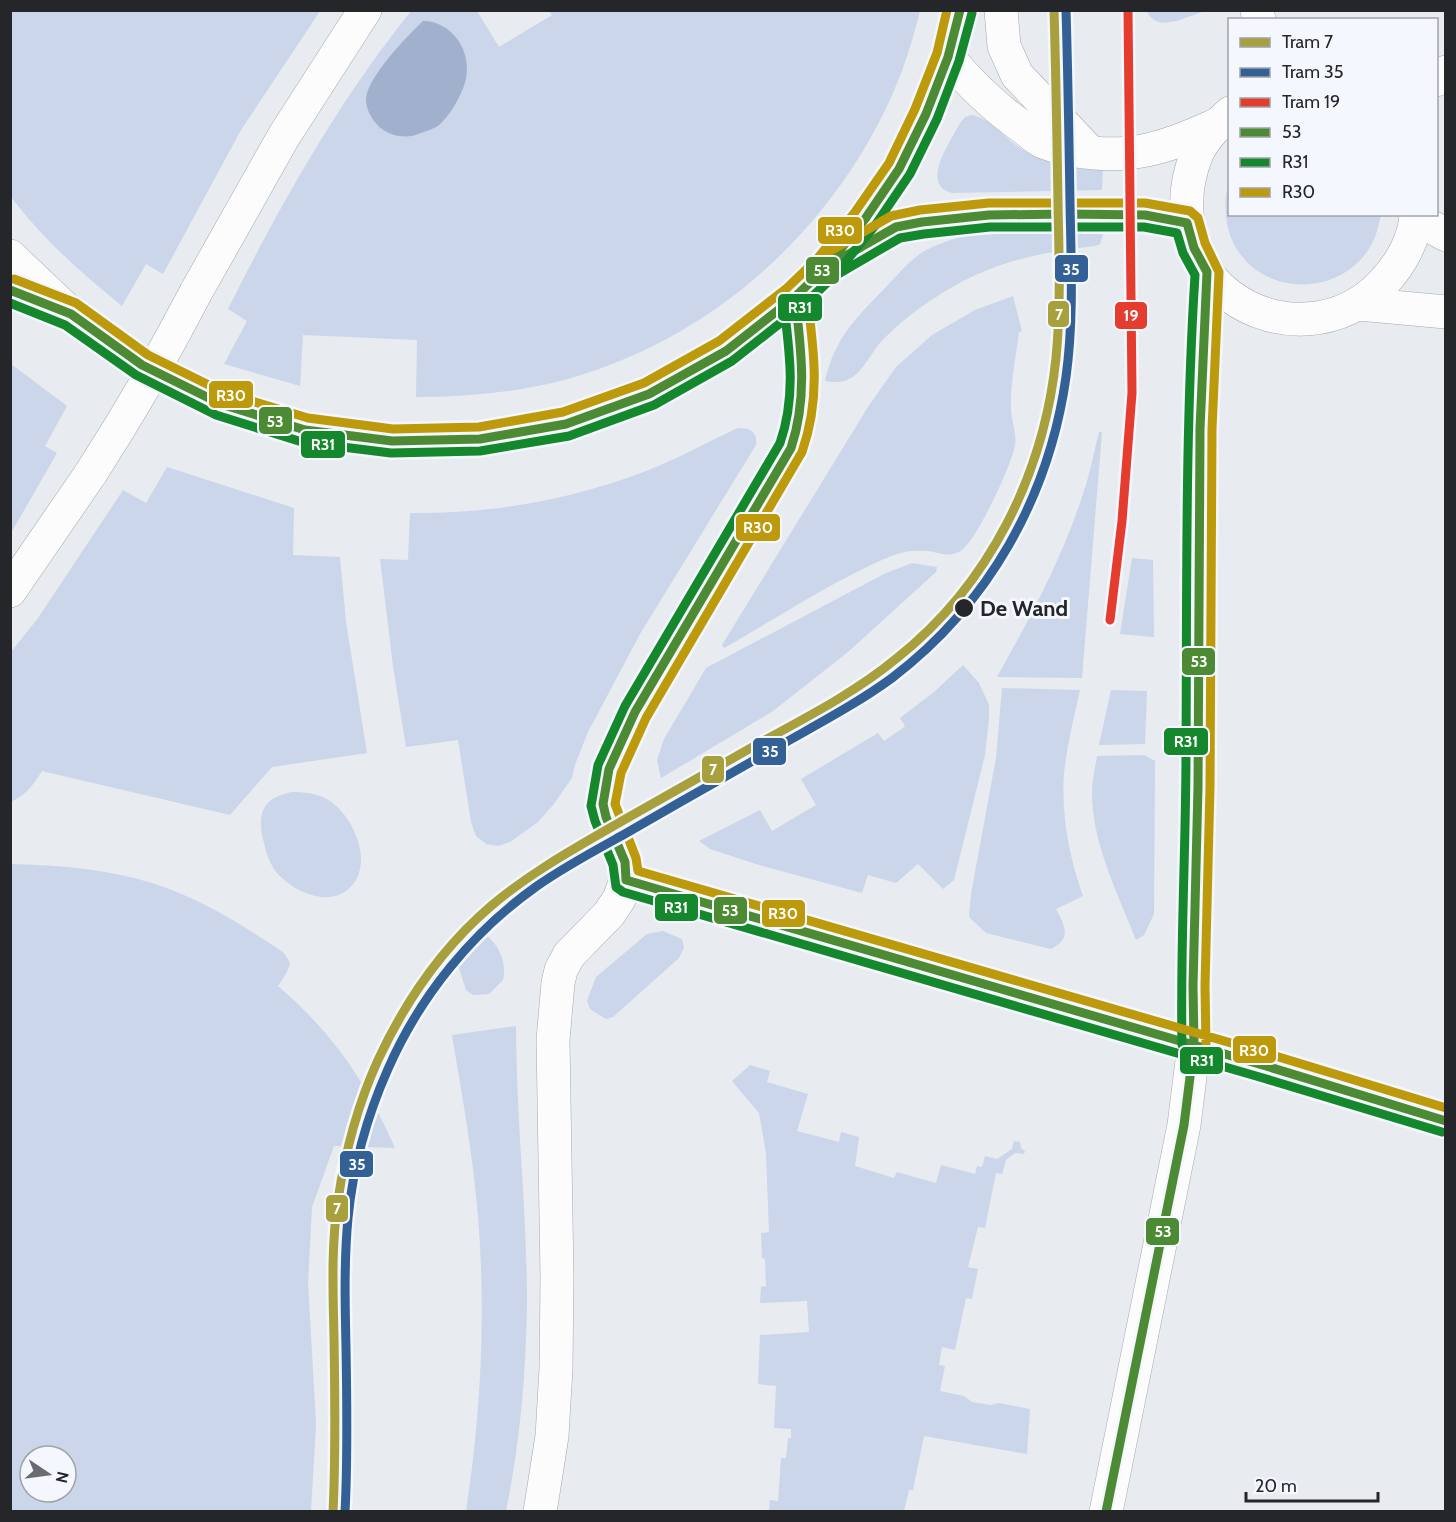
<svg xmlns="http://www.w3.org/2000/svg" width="1456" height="1522" font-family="Cabin,sans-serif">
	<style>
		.green { fill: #cbd6ea; fill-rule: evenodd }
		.water { fill: #a1b0cc }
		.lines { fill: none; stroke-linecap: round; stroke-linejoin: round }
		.minor-casing { stroke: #a6a8ac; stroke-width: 34 }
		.major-casing { stroke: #a6a8ac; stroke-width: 34 }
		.highway-casing { stroke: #a6a8ac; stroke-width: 34 }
		.minor { stroke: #fcfcfd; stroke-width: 33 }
		.major { stroke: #fcfcfd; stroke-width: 33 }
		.highway { stroke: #fcfcfd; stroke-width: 33 }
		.major-bridge-casing { stroke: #a6a8ac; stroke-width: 34; stroke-linecap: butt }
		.major-bridge { stroke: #fcfcfd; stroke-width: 33 }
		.bus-1-casing { stroke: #f4f7fd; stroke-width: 14 }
		.bus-2-casing { stroke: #f4f7fd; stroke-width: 14 }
		.bus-3-casing { stroke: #f4f7fd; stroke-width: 14 }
		.bus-1 { stroke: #4c8b33; stroke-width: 9 }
		.bus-2 { stroke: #15882e; stroke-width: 9 }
		.bus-3 { stroke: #bd9a0c; stroke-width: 9 }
		.tram-1-casing { stroke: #f4f7fd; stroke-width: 14 }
		.tram-2-casing { stroke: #f4f7fd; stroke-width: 14 }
		.tram-3-casing { stroke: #f4f7fd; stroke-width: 14 }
		.tram-1 { stroke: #a89f3d; stroke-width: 9 }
		.tram-2 { stroke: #336195; stroke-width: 9 }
		.tram-3 { stroke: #e43c2e; stroke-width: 9 }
		.stop-dot { fill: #242629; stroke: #f4f7fd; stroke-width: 2 }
		.labels { text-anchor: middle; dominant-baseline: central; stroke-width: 6; stroke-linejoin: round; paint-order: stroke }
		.stop-label { font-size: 22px; font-weight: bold; fill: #242629; stroke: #f4f7fd; text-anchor: start }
		.line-badge { stroke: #f4f7fd; stroke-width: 2 }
		.badge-label { font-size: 16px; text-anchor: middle; font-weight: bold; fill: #fff }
	</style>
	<rect width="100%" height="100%" fill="#e8ebf0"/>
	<path class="green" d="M11,10L320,11L241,130L163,274L146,264L122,306C80,272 44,240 11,197Z
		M411,11H477L499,47L552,15L549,11H920C913,38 905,66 893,93C831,234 706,344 556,382C510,393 463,397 416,397L417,340L303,335L300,386L224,364L247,321L228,309C280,205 338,102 411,11Z
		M1147,11V10L1203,11L1200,13C1183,18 1156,33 1147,11Z
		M972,115C994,120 1006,141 1025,151C1049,162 1077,163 1103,166L1102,190L952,193C919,185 951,141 960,123L965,117Z
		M1229,183L1230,214L1381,215C1379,222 1378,230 1375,237C1347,304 1246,299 1228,228C1225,213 1224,197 1229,183Z
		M1104,231L1100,244L1095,246C1017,255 970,269 908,317C898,325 889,333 881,342C870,354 862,374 847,380C841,383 832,382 825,381C835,338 855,319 884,289C896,277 907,263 921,253C936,244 952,239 969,235Z
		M1013,296L1022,331L1019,332C1016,355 1010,386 1011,409C1011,420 1017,434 1015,445C1011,467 978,537 962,550C949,559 940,552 927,551C914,550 903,551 891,556C836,579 777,618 724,648L722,645L868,407L896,367L932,335L975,310Z
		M11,364L67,406L45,446L57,453L11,533Z
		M738,428C749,428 758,431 756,445L640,634L588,732L575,765L572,778L553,805L538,822L510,842L498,846L486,844L476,836L471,822L458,740L406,747L393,666L380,559L408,560L410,513C488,514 565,501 638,474C672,462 705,443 738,428Z
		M1099,432H1102L1082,678L997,677C1030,618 1062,559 1083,494C1090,474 1094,452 1099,432Z
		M167,467L294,508L293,555L340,557L346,622L367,753L272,767L230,815L42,771C33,786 26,794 11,802V652L38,618L123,490L146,503Z
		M1132,558L1153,560L1154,637L1120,634Z
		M912,563L937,567L936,572L848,652L773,711L661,778L657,760L664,739L706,668L884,574Z
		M963,665L979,683L989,705V719L985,755L954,880L943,889L918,864L896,883L868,875L862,893L756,864L710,849L699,841L760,810L772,831L816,805L801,779L878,733L884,741L903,728L905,726L900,718L934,692Z
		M1002,688L1080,690C1074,717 1067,745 1064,773C1061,815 1069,856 1083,896L1056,909C1065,926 1072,938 1051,949L986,933L969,917L971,894L996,758Z
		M1111,690L1147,691L1145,744L1099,745Z
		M1144,755L1155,761L1154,914L1144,935L1136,940C1118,894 1092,843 1092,793C1092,781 1095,768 1097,756Z
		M291,792C304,792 318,793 330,801C356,819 376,869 346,891C324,907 288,889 274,869C267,858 265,847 262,835C260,823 260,809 270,801C276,796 284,794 291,792Z
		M11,864C54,865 96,868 138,879C190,892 240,923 284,953L290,963L287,972L278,986C333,1033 366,1082 395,1148L334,1146L312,1207L308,1282L316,1424L311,1511H11ZM30,1456H66V1492H30Z
		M467,929C491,929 509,957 503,980L489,994L473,995L466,990C462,978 453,952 456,939C458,934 463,931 467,929Z
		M663,931L682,939L684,948L679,958L613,1017L606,1019L590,1009L587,1001L596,977L647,934Z
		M516,1026C516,1118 527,1211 527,1303C526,1373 520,1443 506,1511H466C481,1415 486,1313 478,1216C473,1155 462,1095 452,1035Z
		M750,1065L770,1071L767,1082L808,1094L797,1131L839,1142L841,1132L859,1137L855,1166L894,1178L897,1172L936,1183L941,1165L975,1174L977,1166L982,1167L985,1156L997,1159L1012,1149L1014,1141L1020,1142L1021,1148L1025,1151L1024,1154L1015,1153L1006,1160L1002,1174L996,1173L985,1228L978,1227L968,1267L978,1269L972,1299L966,1298L955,1350L942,1347L939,1365L945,1366L940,1391L964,1396L972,1402L991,1405L999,1403L1030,1409L1027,1454L924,1436L913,1490H909L904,1511H769L770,1500L778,1501L781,1458H786L788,1438H791V1429L774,1428L776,1386L758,1384L760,1335L809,1332L807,1301L760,1303L761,1287L766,1286L765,1259L762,1258L761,1233L769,1232L766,1153L759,1113L732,1081Z"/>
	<path class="water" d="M423,21C452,21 472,51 466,79C462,95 450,116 438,126C433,129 426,131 421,133C408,139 393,137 382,129C372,121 363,106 367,93C374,71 406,37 423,21Z"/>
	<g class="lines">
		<g class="minor-casing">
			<path id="minor" d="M1257,10L1259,20
				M1436,80L1446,72
				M1230,113C1217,125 1202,140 1196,156C1177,204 1187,264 1230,296C1278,331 1343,326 1383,283C1400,265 1415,240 1416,214
				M1416,218L1446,235
				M1359,304L1446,312
				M626,880L1266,1066L1446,1121
				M540,1512L552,1436L556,1369L557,1277L553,1040L558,983L561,970L569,955L609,914L619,899L626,880L625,862L606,817L603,804L609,769L635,712L791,448C812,398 801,349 795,297
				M1106,1512L1184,1125L1194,1045L1193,986L1198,787L1200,429L1202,353L1207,272"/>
		</g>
		<g class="major-casing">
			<path id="major" d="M948,57C970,84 993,106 1021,126C1028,131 1035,138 1043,142C1073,154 1116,157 1147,150C1171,145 1193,135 1216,125
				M10,256L71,314L142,365L221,404L305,430L392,441L480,439L566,424L649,394L726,351L795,297L826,267L865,219L899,169L926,114L948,57L960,10
				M843,257L896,227L922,222L989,215L1066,214L1145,215L1187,223
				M196,292L284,136L365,10
				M10,591L91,473"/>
		</g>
		<g class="highway-casing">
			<path id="highway" d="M1001,10L1004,46L1017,75L1089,151"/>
		</g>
		<use href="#minor" class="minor"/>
		<use href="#major" class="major"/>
		<use href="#highway" class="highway"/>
		<g class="major-bridge-casing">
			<path id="major-bridge" d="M91,473C129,414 164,354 196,292"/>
		</g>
		<use href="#major-bridge" class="major-bridge"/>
		<g class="bus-1-casing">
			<path id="bus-1" d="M10,290L71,314L142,365L221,404L305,430L392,441L480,439L566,424L649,394L726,351L795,297L826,267L865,219L899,169L926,114L948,57L960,10
				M795,297L826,267L896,227L922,222L989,215L1066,214L1145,215L1187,223L1194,248L1207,272L1200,429L1198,787L1193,986L1194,1045L1184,1125L1106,1512
				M795,297C801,349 808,397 791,448L635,712L609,769L603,804L606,817L625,862L626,880L1266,1066L1446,1121"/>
		</g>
		<g class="bus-2-casing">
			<path id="bus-2" d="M783,298C789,348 797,395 780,443L625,706L598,765L591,806L595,821L613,865L616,887L623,892L1263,1078L1442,1132
				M10,303L65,325L136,375L216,415L302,442L391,453L480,451L569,436L654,405L732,361L802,306L834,276L874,227L910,174L937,119L959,61L972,13
				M803,306L833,277L900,238L924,234L990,227H1144L1177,233L1183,253L1195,275C1185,433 1187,592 1186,751C1186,849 1180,947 1182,1045"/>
		</g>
		<g class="bus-3-casing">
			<path id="bus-3" d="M14,279L76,303L148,355L225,393L308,418L393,429L479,427L563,412L644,383L719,341L787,288L817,259L855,212L889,163L915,109L937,53L947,10
				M787,288L820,257L891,216L920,210L989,203H1145L1190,211L1198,218L1205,243L1219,272L1212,429L1210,787L1205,986L1206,1045
				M807,296C814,351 821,398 802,452L646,718L621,773L615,804L636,858L638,871L1269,1054L1446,1108"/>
		</g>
		<use href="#bus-1" class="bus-1"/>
		<use href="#bus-2" class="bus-2"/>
		<use href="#bus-3" class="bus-3"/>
		<g class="tram-1-casing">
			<path id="tram-1" d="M333,1512C336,1453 335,1396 334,1337C333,1292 331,1246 338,1200C345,1152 358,1104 378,1060C405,1002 443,947 491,906C531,872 577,847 622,821C670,794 717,767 765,740C811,715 857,691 897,658C989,585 1044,474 1056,358C1061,307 1059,255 1058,203C1057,139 1056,75 1054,10"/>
		</g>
		<g class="tram-2-casing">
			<path id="tram-2" d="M345,1512C348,1457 347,1402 346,1347C345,1304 344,1261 348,1218C353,1167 367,1116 388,1069C420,996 472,932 537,886C564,867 594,851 623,835C673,806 724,777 774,749C814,726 855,705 892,678C989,604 1049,497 1066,377C1074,319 1071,261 1070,203C1069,139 1068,75 1066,10"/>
		</g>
		<g class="tram-3-casing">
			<path id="tram-3" d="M1110,620L1122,521L1132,393L1128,10"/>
		</g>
		<use href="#tram-1" class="tram-1"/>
		<use href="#tram-2" class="tram-2"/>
		<use href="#tram-3" class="tram-3"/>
	</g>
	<circle class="stop-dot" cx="964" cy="608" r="10"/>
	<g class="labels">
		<g class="stop-label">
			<text x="980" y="608">De Wand</text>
		</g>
	</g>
	<g class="line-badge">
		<rect x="817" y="216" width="46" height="29" rx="6" fill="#bd9a0c"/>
		<rect x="1054" y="254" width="35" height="29" rx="6" fill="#336195"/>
		<rect x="805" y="256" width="35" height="29" rx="6" fill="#4c8b33"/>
		<rect x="777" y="293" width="46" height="29" rx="6" fill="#15882e"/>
		<rect x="1047" y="300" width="23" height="28" rx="6" fill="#a89f3d"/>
		<rect x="1114" y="301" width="34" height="29" rx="6" fill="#e43c2e"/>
		<rect x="208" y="380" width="46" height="29" rx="6" fill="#bd9a0c"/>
		<rect x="258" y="406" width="35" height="29" rx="6" fill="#4c8b33"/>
		<rect x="300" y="430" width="46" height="29" rx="6" fill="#15882e"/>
		<rect x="735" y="513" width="46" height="29" rx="6" fill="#bd9a0c"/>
		<rect x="1181" y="647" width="35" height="29" rx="6" fill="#4c8b33"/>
		<rect x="1163" y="727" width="46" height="29" rx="6" fill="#15882e"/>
		<rect x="752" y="737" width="35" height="29" rx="6" fill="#336195"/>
		<rect x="701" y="755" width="24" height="29" rx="6" fill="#a89f3d"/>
		<rect x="654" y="893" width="45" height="29" rx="6" fill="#15882e"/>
		<rect x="713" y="896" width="35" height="29" rx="6" fill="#4c8b33"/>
		<rect x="761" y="899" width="45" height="29" rx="6" fill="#bd9a0c"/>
		<rect x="1232" y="1035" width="45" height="29" rx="6" fill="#bd9a0c"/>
		<rect x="1179" y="1046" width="45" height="29" rx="6" fill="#15882e"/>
		<rect x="339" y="1150" width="35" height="28" rx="6" fill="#336195"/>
		<rect x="325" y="1194" width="24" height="29" rx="6" fill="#a89f3d"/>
		<rect x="1145" y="1217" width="35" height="29" rx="6" fill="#4c8b33"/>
	</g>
	<g class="badge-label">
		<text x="840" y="236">R30</text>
		<text x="1071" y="275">35</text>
		<text x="822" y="276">53</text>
		<text x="800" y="313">R31</text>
		<text x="1059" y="320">7</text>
		<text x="1131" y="321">19</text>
		<text x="231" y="401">R30</text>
		<text x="275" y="427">53</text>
		<text x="323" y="450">R31</text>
		<text x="758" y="533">R30</text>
		<text x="1199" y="667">53</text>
		<text x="1186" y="747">R31</text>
		<text x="770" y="757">35</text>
		<text x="713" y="775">7</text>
		<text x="676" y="913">R31</text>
		<text x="730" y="916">53</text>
		<text x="783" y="919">R30</text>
		<text x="1254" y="1056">R30</text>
		<text x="1202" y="1066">R31</text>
		<text x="357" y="1170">35</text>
		<text x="337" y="1214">7</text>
		<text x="1163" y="1237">53</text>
	</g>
	<rect width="1456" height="1522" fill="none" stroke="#242629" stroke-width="24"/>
	<rect x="1228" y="18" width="210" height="198" fill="#f4f7fd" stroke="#a1a3a8" stroke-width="1.5"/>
	<rect x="1240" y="38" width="30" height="9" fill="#a89f3d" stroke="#a1a3a8" stroke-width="1.5"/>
	<text x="1282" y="48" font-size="18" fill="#242629">Tram 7</text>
	<rect x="1240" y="68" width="30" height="9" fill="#336195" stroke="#a1a3a8" stroke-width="1.5"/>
	<text x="1282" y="78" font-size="18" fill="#242629">Tram 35</text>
	<rect x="1240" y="98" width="30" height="9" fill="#e43c2e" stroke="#a1a3a8" stroke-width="1.5"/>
	<text x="1282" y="108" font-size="18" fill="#242629">Tram 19</text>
	<rect x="1240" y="128" width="30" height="9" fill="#4c8b33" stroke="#a1a3a8" stroke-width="1.5"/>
	<text x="1282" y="138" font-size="18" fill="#242629">53</text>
	<rect x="1240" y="158" width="30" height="9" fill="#15882e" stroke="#a1a3a8" stroke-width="1.5"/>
	<text x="1282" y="168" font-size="18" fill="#242629">R31</text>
	<rect x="1240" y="188" width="30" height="9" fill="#bd9a0c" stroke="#a1a3a8" stroke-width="1.5"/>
	<text x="1282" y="198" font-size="18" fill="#242629">R30</text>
	<g transform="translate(48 1474) rotate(103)"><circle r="28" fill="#f4f7fd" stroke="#a1a3a8" stroke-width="1.5"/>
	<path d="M0-4.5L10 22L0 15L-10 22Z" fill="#696b6f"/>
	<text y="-9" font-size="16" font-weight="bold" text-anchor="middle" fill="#242629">N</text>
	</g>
	<path d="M1246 1492v9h132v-9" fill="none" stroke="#242629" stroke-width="3"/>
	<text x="1255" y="1492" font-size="18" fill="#242629" stroke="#f4f7fd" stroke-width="4.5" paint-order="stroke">20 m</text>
</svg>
